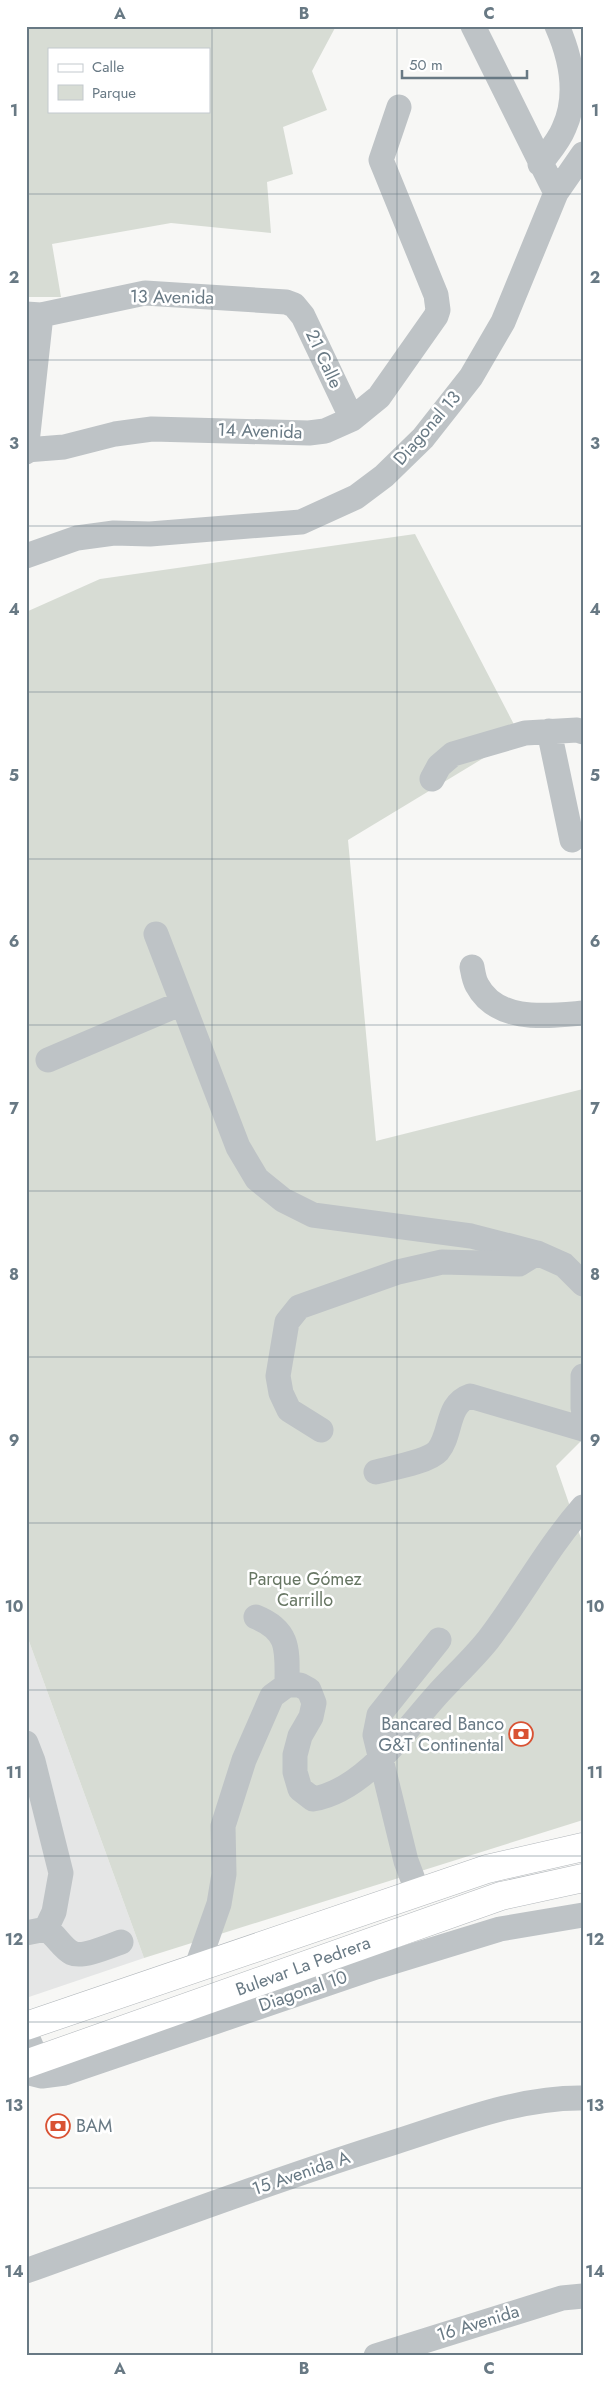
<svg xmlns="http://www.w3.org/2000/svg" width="609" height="2382" font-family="Jost,sans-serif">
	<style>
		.built { fill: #e5e6e6 }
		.green { fill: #d7dcd4; fill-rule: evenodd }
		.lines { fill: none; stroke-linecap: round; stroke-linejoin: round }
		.major-casing { stroke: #b2b7bb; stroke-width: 29 }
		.minor { stroke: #bec3c6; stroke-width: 25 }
		.major { stroke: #fff; stroke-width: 28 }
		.grid { fill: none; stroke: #687984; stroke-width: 1; stroke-opacity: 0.55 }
		.labels { text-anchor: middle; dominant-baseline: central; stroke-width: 5; stroke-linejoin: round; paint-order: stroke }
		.street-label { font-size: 18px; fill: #687984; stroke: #fff }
		.park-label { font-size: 18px; fill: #677663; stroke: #fff }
		.poi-label { font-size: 18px; fill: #687984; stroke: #fff; text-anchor: end }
		.neatline { fill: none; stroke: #687984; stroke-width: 2 }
		.grid-label { font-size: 16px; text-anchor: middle; font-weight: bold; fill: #687984 }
	</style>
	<rect width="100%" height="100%" fill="#f7f7f5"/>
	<path class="built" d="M26,1633L144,1958L26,1998Z"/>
	<path class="green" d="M26,26H336L312,71L327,110L283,127L293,174L267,182L271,233L171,223L52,244L61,297H26ZM49,49H209V111H49Z
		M415,534L520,736L348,840L376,1141L583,1089V1439L556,1466L583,1544V1820L144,1958L26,1633V612L100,579Z"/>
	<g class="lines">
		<g class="major-casing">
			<path id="major" d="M26,2026L487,1869L583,1847
				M26,2064L501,1896L583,1878"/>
		</g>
		<path class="minor" d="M473,26L556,193
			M540,164C548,153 559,141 564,128C579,95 571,58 557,26
			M26,314L41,315L145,293L286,302L294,305L303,316L352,419
			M26,450L64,447L115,434L152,429L309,433L325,431L352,419L379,397L436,316L438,310L436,295L381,160L399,107
			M26,452L41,315
			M26,556L77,538L114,533L150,534L301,522L356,497L384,476L423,438L471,377L503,322L556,193L583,154
			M549,731L572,840
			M432,779L439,766L453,754L525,733L577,730L583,732
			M156,934L238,1147L257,1179L283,1200L313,1215L471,1236L537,1253L564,1265L583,1284
			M472,967C473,972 474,980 477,985C497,1023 547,1016 583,1013
			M48,1060L182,1003
			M583,1376V1408
			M321,1430L289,1410L281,1393L278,1376L287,1322L299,1307L398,1272L442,1262L519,1264L537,1253
			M376,1472C391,1468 428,1462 438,1451C452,1434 446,1404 470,1396L583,1429
			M256,1617C291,1631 287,1652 287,1685
			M26,1743L33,1761L61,1873L54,1912L46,1929
			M418,1893L406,1861L375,1735L379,1715L439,1640
			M26,1933L46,1929C56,1935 62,1948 72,1953C82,1958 110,1946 121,1942
			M196,1969L219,1904L224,1874L223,1826L244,1760L272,1696L287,1685H300L309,1690L314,1703L311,1717L300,1736L295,1755V1772L300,1789L313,1799C363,1791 404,1732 436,1696C453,1677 472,1660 488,1640C521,1597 547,1548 583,1507
			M26,2034L37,2060
			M26,2072L42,2076L65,2073L376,1967L500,1929L583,1915
			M26,2271C149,2227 271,2181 395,2142C455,2123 519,2097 583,2098
			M376,2356L562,2298L583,2296"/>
		<use href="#major" class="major"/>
	</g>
	<path class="grid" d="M212,26V2356M397,26V2356M26,194H583M26,360H583M26,526H583M26,692H583M26,859H583M26,1025H583M26,1191H583M26,1357H583M26,1523H583M26,1690H583M26,1856H583M26,2022H583M26,2188H583"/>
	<defs>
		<g id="bank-ring" transform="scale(1.25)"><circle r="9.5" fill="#fff" stroke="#d95233" stroke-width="1.5"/><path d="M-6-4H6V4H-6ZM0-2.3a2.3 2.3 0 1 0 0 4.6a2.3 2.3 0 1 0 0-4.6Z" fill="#d95233"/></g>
	</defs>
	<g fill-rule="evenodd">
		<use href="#bank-ring" x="521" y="1734"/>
		<use href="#bank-ring" x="58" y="2126"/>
	</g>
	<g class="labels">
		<g class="street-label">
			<text transform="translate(172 297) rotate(1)">13 Avenida</text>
			<text transform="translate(324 359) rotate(65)">21 Calle</text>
			<text transform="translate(427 428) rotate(-49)">Diagonal 13</text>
			<text transform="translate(260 431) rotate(2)">14 Avenida</text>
			<text transform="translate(303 1966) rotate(-20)">Bulevar La Pedrera</text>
			<text transform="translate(303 1991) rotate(-19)">Diagonal 10</text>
			<text transform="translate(301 2173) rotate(-19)">15 Avenida A</text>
			<text transform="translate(478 2323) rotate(-17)">16 Avenida</text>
		</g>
		<g class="park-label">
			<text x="305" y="1579">Parque Gómez<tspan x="305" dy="21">Carrillo</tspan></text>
		</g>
		<g class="poi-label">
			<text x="504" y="1724">Bancared Banco<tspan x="504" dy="21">G&amp;T Continental</tspan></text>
			<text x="76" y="2126" text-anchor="start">BAM</text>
		</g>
	</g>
	<rect width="609" height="2382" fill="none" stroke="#ffffff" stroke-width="55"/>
	<rect x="48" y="48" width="162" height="65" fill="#ffffff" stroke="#c3c9ce"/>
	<rect x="58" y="64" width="25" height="8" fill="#ffffff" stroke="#c3c9ce"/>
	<text x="92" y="72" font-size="15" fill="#687984">Calle</text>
	<rect x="58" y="85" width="25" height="15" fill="#d7dcd4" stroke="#c3c9ce"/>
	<text x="92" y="98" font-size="15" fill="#687984">Parque</text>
	<path d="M402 70v8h125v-8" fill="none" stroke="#687984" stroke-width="2.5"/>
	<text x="409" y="70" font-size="15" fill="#687984" stroke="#ffffff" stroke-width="4" paint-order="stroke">50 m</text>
	<rect x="28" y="28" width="554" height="2326" class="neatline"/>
	<g class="grid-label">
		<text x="120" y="19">A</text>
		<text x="304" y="19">B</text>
		<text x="489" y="19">C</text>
		<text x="14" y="116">1</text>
		<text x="595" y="116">1</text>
		<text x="14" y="283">2</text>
		<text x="595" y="283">2</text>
		<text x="14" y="449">3</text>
		<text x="595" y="449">3</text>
		<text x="14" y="615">4</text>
		<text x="595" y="615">4</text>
		<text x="14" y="781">5</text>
		<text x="595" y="781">5</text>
		<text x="14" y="947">6</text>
		<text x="595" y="947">6</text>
		<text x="14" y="1114">7</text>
		<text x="595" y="1114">7</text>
		<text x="14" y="1280">8</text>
		<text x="595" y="1280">8</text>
		<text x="14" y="1446">9</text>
		<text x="595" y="1446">9</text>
		<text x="14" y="1612">10</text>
		<text x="595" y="1612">10</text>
		<text x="14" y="1778">11</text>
		<text x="595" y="1778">11</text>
		<text x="14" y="1945">12</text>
		<text x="595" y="1945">12</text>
		<text x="14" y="2111">13</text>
		<text x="595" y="2111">13</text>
		<text x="14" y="2277">14</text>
		<text x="595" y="2277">14</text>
		<text x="120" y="2374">A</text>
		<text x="304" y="2374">B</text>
		<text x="489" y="2374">C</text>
	</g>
</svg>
